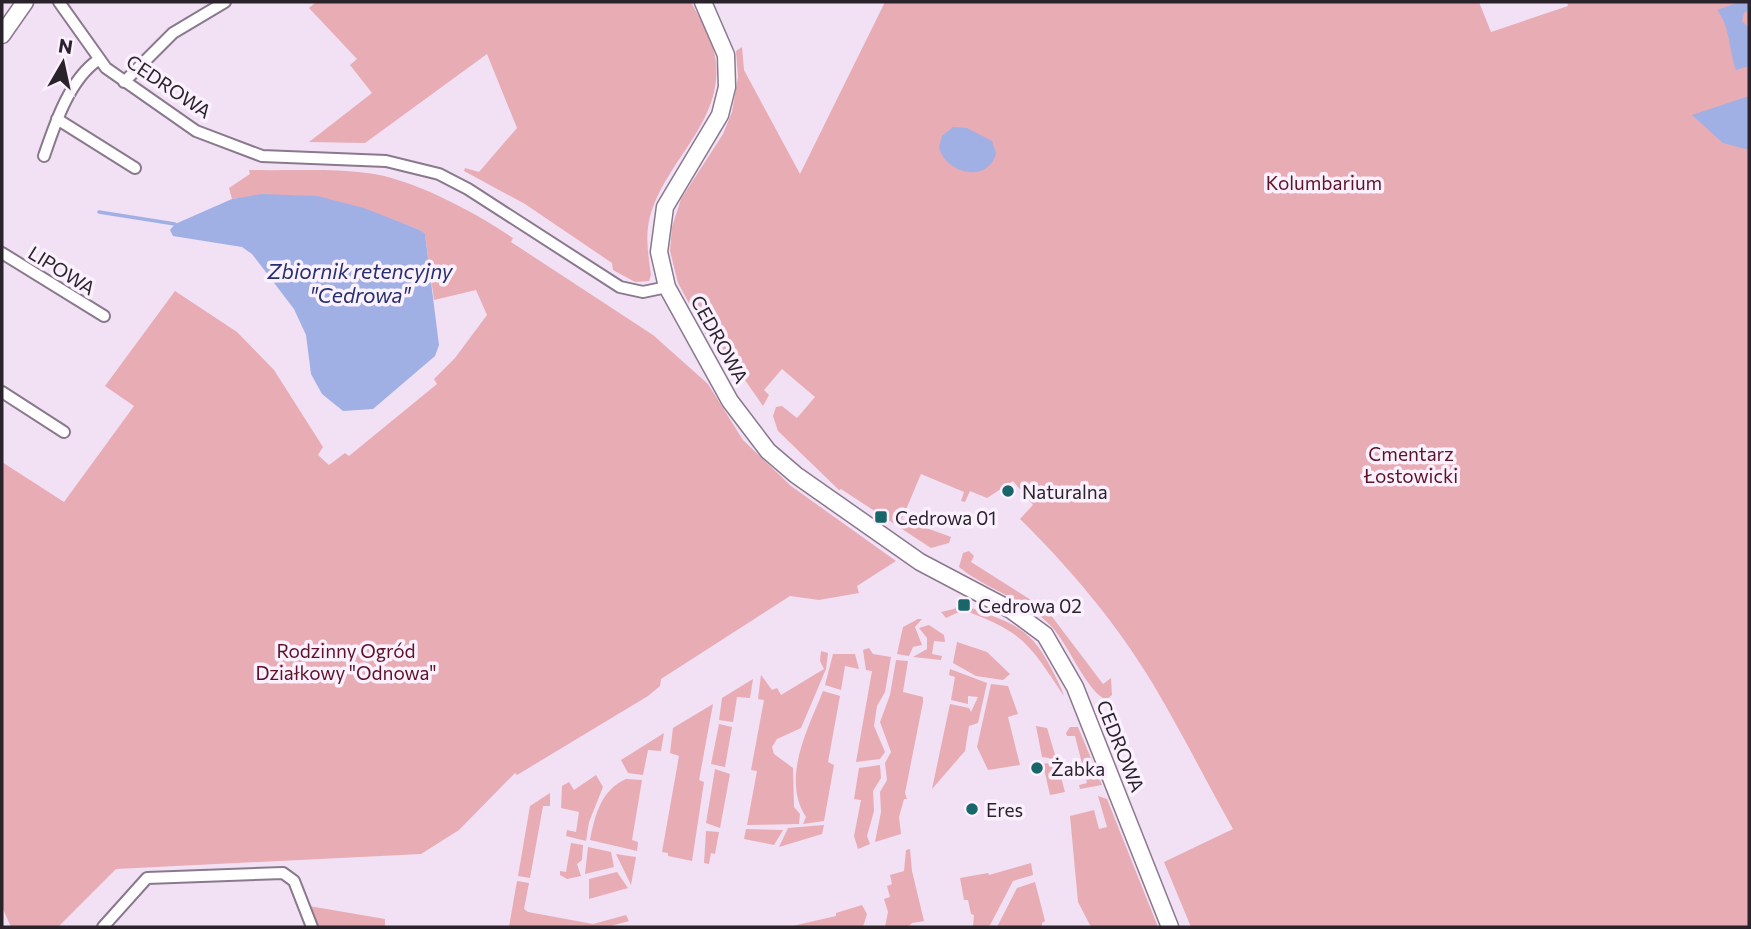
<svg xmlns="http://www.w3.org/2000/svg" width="1751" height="929" font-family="Commissioner,sans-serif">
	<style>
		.green { fill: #e8acb4 }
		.water { fill: #a0b0e4 }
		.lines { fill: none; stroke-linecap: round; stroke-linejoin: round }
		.stream { stroke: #a0b0e4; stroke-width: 3.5 }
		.street-casing { stroke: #8a798d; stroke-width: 14 }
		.secondary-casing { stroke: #8a798d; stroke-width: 19 }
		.street { stroke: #fff; stroke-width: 10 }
		.secondary { stroke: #fff; stroke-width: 16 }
		.poi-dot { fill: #186669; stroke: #fbf0fd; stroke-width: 2.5 }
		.labels { text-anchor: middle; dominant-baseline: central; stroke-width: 7; stroke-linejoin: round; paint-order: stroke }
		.street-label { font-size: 19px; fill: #2a232b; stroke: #fbf0fd }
		.park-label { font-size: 19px; fill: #5d1226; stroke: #fbf0fd }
		.poi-label { font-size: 19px; fill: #2a232b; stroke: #fbf0fd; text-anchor: start }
		.water-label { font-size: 21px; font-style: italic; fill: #25306e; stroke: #fbf0fd }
	</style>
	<rect width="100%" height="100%" fill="#f2e0f5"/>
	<path class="green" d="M316,2H691C700,19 711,36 715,56C727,124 658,164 648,227C646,243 649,260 651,275L649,281L635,282L613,270L612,263L525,204L464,171L465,168L479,172L517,128L487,54L365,143L309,142L372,93L350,65L357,59L309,8Z
		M885,2H1479L1491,32L1568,6L1567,2H1749V927H1191L1164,862L1233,829C1206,781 1181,731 1153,684C1117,624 1070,568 1020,519L1033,505L1013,481L987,498L970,491L965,502L961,501L964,492L921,474L902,519L951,537L949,543L931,548L841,489L839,490L778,431L773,416L776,407L782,406L797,418L815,397L782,369L764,390L769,395L763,406L729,357L706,335L678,283L670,251L672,227L681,199L723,134L732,112L738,77L736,51L742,47L744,70L800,174Z
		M249,170C288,171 329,168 367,173C412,178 476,213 513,238L511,242L653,335L708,384L743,440L791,486L896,561L857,586L859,593L819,600L790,596L661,679L660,686L648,696L517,775L515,773L459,830L421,854L116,869L58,927H11L2,907V462L64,502L134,406L105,386L175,291L237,332L274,370L323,447L318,455L329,465L345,453L349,456L437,384L434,379L455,358L487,315L476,290L434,300L425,235L420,230C352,204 306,187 232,199L229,188L250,174Z
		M969,551L974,556L971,562L1047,610L1103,684L1111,678L1112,695L1106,700C1085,689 1069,645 1051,626C1025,599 987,590 959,567L963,553Z
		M960,603C1004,623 1026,620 1050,666C1055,676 1061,686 1064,696C1029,644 1024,632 963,610L946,618L941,612L954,609Z
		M918,619H922L915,627L922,645L913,647L909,656L897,654L903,627Z
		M929,625L944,635L945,642L934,641L932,654L942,656L941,660L913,657L927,649V638L919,628Z
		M957,642L987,652L1010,674L1003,680L976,676L953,663Z
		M869,648L873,654L891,657L885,692L877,706L874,726L885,752L880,759L856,762L872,671L866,670L863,650Z
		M821,651L828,653L826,669L801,728L777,739L772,747L774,754L793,768L794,807L800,814L799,824L747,825L757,771L751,770L764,700L758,699L761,675L772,690L777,688L781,695L824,669L820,661Z
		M833,654H855L859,669L845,666L841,690L825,685Z
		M896,660L908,661L903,692L923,697V702L905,793L907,799H904L899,817L901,834L875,842L881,812L880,792L887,780L885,763L891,752L880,722L890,695Z
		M950,669L987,683L978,723L969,726L965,751L932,789L950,704L969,708L971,712L978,697L968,696V704L951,700L955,677L949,675Z
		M753,679L750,698L737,697L733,722L719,720L722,698Z
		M991,684L1008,686L1018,714L1008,717L1020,765L988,770L977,747Z
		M823,691L840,696L828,762L834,765L824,821L803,824L806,817C781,778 808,729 823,691Z
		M713,704L699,780L704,782L692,861L668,856V853L662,852L679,756L670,753L673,728Z
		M719,724L732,727L725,767L711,764Z
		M1036,726L1047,728L1059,768L1049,758L1042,757Z
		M1070,727H1078L1102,785L1080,789L1079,785L1087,783L1075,736H1067L1066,733Z
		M664,733L661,751L648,750L643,775L628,773L621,760Z
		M1049,763L1061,777L1065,792L1050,795L1043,764Z
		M880,765L881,778L873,791L874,811L867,836L870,844L858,849L854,836L861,800L854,799L859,768Z
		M715,769L730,774L720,828L706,823Z
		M596,775L603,787L589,822L586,841L566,836L567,830L576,832L579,812L561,808L562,786L569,782L574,790Z
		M626,779L642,780L632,840L638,842L637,851L590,840C595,815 601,790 626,779Z
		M550,793V806H543L530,878L518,876L530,806Z
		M1098,796L1107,799L1158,927H1091L1078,902L1070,816L1094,810L1099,829L1107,827Z
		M824,825L822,834L779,847L788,828Z
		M746,829L783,830L774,845L744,839Z
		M706,831L719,832L715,854L711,853L709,864L704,863Z
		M571,843L583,845L582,860L577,864L581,876L567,879L560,875V871L566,872Z
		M588,847L611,852L614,867L585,874Z
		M910,849L912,871L924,921L912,923L908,927H885L888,912L884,899L890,897L887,886L892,884L890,875L904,871L906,850Z
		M616,854L636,857L631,885Z
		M1031,863L1033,875L1013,881L989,927H973L974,915L971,914L968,900H964L960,878L988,873L989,875Z
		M617,872L628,888L589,899V879Z
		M517,881L529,883L524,909L528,912L593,924L626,915L629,921L607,927H509Z
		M1035,882L1045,921L1042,923V927H997L1017,888Z
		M862,905L867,914L863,927H788L836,916V913Z
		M309,906L385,919V927H317Z"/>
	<path class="water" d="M1740,2H1749V9L1744,13L1742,21L1749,28V66L1736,70C1729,50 1730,26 1717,10Z
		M1749,96V150L1723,143L1692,115Z
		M953,127L967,128L992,141L996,153C989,184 945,174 939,147L942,136Z
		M262,194L317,196L364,208L420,230L425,234L439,345L435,356L373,409L343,411L322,394L311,374L306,335L294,309L252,254L242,247L173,236L170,230L175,224L232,199Z"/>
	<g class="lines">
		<path class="stream" d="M99,212L175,224"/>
		<g class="street-casing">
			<path id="street" d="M59,2L106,68L196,131L262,156L386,161L439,174L468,189L620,287L643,292L667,287
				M124,82L173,33L225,2
				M57,119L135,168
				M44,156C55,124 69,80 98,60
				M2,253L104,316
				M2,392L64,432
				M103,927L147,878L283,873L294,881L312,927"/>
		</g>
		<g class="secondary-casing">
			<path id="secondary" d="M703,2L726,55L727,87L720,115L665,207L659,252L667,287L730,401L768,451L796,475L920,562L1011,610L1045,635L1075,687L1170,927
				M2,35L25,2"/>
		</g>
		<use href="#street" class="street"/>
		<use href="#secondary" class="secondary"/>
	</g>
	<g class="poi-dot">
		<circle cx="1008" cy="491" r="7"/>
		<rect x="874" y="510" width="14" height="14" rx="3.5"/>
		<rect x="957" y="598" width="14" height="14" rx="3.5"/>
		<circle cx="1037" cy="768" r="7"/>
		<circle cx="972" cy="809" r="7"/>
	</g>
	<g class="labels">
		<g class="street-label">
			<text transform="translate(169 86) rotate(34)">CEDROWA</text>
			<text transform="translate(62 270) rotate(32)">LIPOWA</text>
			<text transform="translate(720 339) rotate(61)">CEDROWA</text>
			<text transform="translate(1121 746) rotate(68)">CEDROWA</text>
		</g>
		<g class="park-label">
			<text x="1324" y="182">Kolumbarium</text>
			<text x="1411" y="453">Cmentarz<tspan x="1411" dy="22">Łostowicki</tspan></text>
			<text x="346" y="650">Rodzinny Ogród<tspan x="346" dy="22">Działkowy "Odnowa"</tspan></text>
		</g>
		<g class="poi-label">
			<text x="1022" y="491">Naturalna</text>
			<text x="895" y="517">Cedrowa 01</text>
			<text x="978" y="605">Cedrowa 02</text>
			<text x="1051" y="768">Żabka</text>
			<text x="986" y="809">Eres</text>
		</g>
		<g class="water-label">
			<text x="360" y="270">Zbiornik retencyjny<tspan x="360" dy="24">"Cedrowa"</tspan></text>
		</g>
	</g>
	<rect width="1751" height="929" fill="none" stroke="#2a232b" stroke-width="7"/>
	<g transform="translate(63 63) rotate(9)" stroke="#fbf0fd" stroke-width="5" paint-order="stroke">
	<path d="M0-5L12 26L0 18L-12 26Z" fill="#2a232b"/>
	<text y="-10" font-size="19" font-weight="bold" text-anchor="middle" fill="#2a232b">N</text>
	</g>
</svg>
